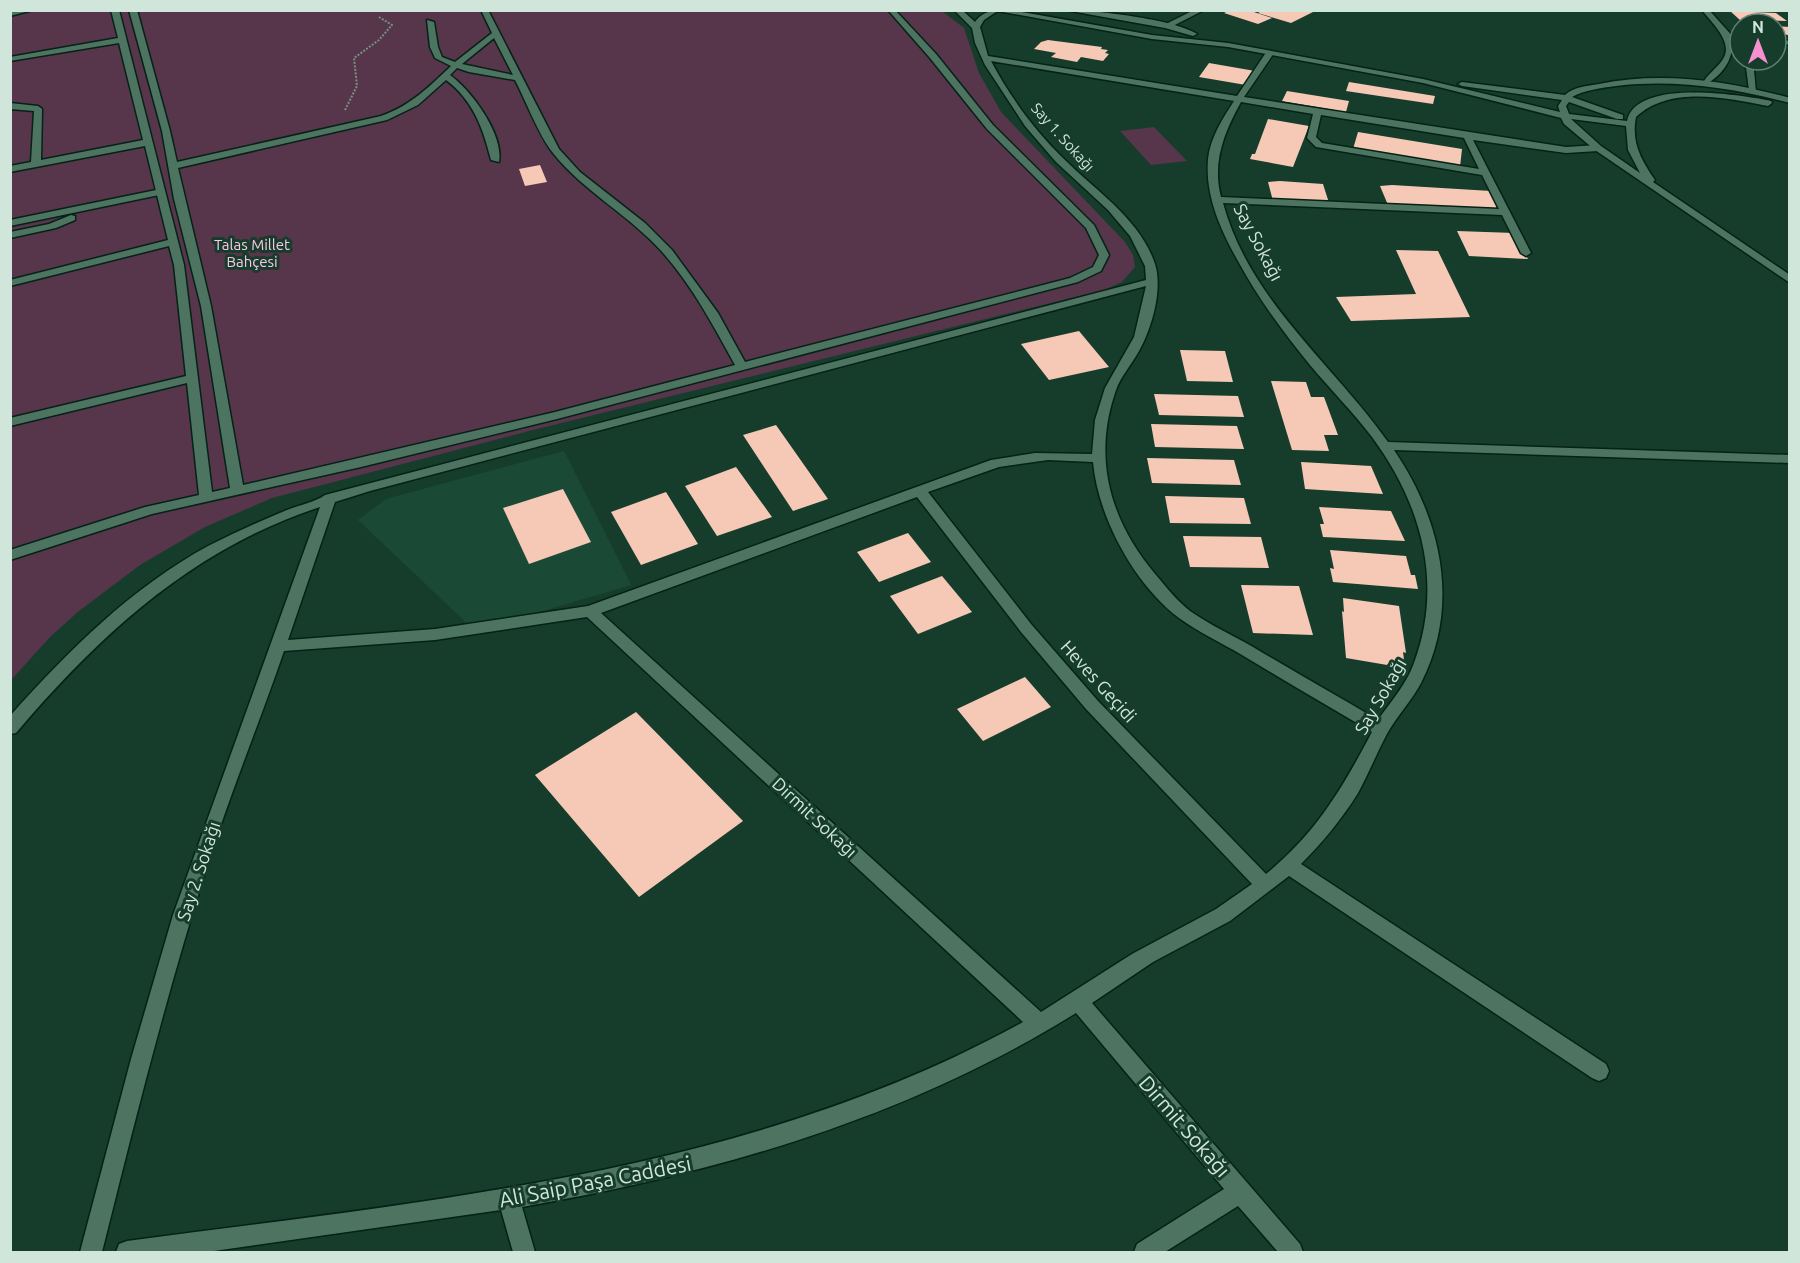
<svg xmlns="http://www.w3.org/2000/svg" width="1800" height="1263" font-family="Ubuntu,sans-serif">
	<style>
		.built { fill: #1a4a36 }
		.green { fill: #57354a }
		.building { fill: #f6c9b7 }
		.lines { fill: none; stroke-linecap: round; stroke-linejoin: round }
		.service-casing { stroke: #042216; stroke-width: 3 }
		.minor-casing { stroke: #042216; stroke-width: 3 }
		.secondary-casing { stroke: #042216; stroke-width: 3 }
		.path { stroke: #749284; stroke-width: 2; stroke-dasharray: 2 1.5; stroke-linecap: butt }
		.service { fill: #4d7461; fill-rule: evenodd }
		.minor { fill: #4d7461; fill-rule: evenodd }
		.secondary { fill: #4d7461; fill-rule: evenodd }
		.labels { text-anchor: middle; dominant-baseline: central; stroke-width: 6; stroke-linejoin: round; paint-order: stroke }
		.far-street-label { font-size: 15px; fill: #d1e6db; stroke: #163d2c }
		.far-park-label { font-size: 15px; fill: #fcc5e5; stroke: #163d2c }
		.street-label { font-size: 18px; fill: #d1e6db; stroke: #163d2c }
		.near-street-label { font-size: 21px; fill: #d1e6db; stroke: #163d2c }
	</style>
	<rect width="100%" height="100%" fill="#163d2c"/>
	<path class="built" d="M564,451L631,585L475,631L358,520L386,499Z"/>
	<path class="green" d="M11,11H942L964,28L979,73L1001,112L1125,242L1133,255L1135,267L1122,282L1104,290L533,430L272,498L205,527L140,565L79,611L51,636L11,680Z
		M1154,127L1187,161L1151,165L1120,131Z"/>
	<path class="building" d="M1230,10H1248L1272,18L1258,24L1224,13Z
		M1263,10H1317L1291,23L1258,13Z
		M1730,11L1776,13L1787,21L1740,20Z
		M1776,26L1790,27V35L1776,34Z
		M1048,40L1102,47L1101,49L1108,50L1105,53L1109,54L1103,61L1081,57L1077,62L1051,57L1056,53L1034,49L1041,42Z
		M1209,63L1255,71L1246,85L1199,77Z
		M1349,82L1435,96L1433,104L1346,91Z
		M1287,91L1349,101L1346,112L1282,101Z
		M1268,119L1309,126L1293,167L1250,159L1252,154H1255Z
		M1358,132L1462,149L1460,167L1353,149Z
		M540,165L547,182L525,186L519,169Z
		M1280,181L1323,184L1329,203L1273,201L1268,182Z
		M1392,185L1491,191L1502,210L1388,205L1380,186Z
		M1457,231L1514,233L1528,259L1469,256Z
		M1396,250L1438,251L1470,317L1351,321L1336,297L1416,294Z
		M1079,331L1109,367L1049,380L1021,344Z
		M1180,350L1225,351L1233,382L1187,381Z
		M1271,381L1306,382L1311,397H1324L1338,435H1324L1329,451L1292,450Z
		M1154,394L1238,396L1244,417L1159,415Z
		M1151,424L1237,426L1244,449L1155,447Z
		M776,425L828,499L793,511L743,435Z
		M1147,458L1234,460L1241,485L1152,483Z
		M1301,462L1371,466L1383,494L1305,489Z
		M736,467L772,517L717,536L685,486Z
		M563,489L591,542L529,564L503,508Z
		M666,492L698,544L641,565L611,512Z
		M1165,496L1244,498L1251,524L1170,523Z
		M1319,507L1391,511L1405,541L1323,537L1320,524H1324Z
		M908,533L931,562L879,582L857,552Z
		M1183,536L1261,537L1269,568L1190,567Z
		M1330,550L1406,556L1411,575H1415L1418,589L1333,582L1330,568L1334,569Z
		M942,576L972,612L918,634L890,596Z
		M1241,585L1299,586L1313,635L1253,633Z
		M1343,598L1399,606L1406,653L1403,652L1405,668L1346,658L1342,611L1344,612Z
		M1025,677L1051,707L983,741L957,709Z
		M636,712L743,821L639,897L535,775Z"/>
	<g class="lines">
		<g class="service-casing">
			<path id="service" d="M161,189L164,190V194L10,226V220Z
				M71,215L75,216V220L56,228L10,238V232L49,224Z"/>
		</g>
		<g class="minor-casing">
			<path id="minor" d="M33,10L10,16V12Z
				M111,10H119L184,265L212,492L230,488L201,306L174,199L162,131L129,10H137L170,131L177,162L381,116C410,106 429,87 451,66L435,58L430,47L427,20L434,22L438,47L442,57L455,62L492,33L481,10H488L559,149L580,172L645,223L672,250L718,313L745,362L1070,278L1093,267L1099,255L1086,228L987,129L930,58L888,10H895L936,54L993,125L1094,225L1109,255L1101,271L1078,282L557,419L361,467L152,514L10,560V550L145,507L199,495L187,383L10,426V418L186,376L174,265L169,246L10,286V280L168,240L145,146L10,172V166L31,162L34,111L10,109V103L38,106L42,109L41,160L143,140L119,43L10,61V57L118,38ZM494,38L513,75L462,64ZM457,68L469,72L515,80C526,101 539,136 553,153C584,192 631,216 664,254C693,287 714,327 735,365L555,412L243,485L211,306L178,168L387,120L418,105L446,80C473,100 483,128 491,160L499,162C504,135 472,91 450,75Z
				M954,10H962L975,22C980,14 990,10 999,10L984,20L980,27L988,56L1237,96L1267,51H1270L1274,53L1244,97L1566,147L1598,145L1603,148L1598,151L1566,153L1473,140L1531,253L1526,256L1521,253L1502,215L1223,203C1249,300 1333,364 1388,442L1790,455V463L1394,450C1441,519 1461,605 1421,683C1412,700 1398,715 1388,732C1377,752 1369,773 1358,793C1342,819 1322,843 1301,864L1606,1064L1609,1071L1606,1078L1599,1081L1592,1078L1289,876L1230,921L1153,962L1092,1003L1300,1244L1303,1252H1278L1238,1206L1165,1252H1134L1137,1244L1224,1189L1076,1013C907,1118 717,1173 522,1207L535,1252H513L501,1210L207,1252H116L119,1244L127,1241C432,1200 748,1174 1023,1022L587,617L435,640L284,651C259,724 229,796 206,870C166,996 134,1124 102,1252H80L131,1059L173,915L320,507C194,548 100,634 16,733L10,734V716C68,651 131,588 208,546C234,533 260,521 287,510C299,505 316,502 325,495L1146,280L1145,266L1130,236L1108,210L1056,162L1025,126L985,65L975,43L972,28ZM991,61L1234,101C1223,118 1210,138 1208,159C1205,195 1220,229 1238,261C1258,298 1283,332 1310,365C1330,389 1353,412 1372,437C1421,503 1444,583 1414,663C1406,685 1391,701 1378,720C1337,696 1295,672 1253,647C1232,635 1210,625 1190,611C1177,601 1166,587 1156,575C1110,521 1092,458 1116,390C1121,376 1132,364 1139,351C1152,328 1163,289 1155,264C1140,219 1096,191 1064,159C1035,131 1010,97 991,61ZM1241,102L1313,114L1307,138L1316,147L1482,175L1499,209L1221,197C1212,162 1224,133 1241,102ZM1321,115L1464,138L1479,169L1322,143L1316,137ZM1146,286L1134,337L1105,388L1095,420L1092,454L1035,453L991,460L588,606L435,629L288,640L335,502L370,491ZM1048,460L1093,462C1098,517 1134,584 1179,618C1198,632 1222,643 1242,655C1285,681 1329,707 1372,732C1342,789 1316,833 1266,874L1098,701L1031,624L928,492L999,467ZM917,497L1021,632L1086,709L1252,884L1216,909L1132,954L1041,1012L601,613Z
				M1194,10H1204L1169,28L1162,26Z
				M1702,10H1709L1735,39L1731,41C1735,58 1722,75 1708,83L1704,81C1709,73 1718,67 1723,59C1734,42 1711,22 1702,10Z
				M1776,39L1790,41V45L1776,43Z
				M1745,60H1753L1756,92L1749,90Z"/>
		</g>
		<g class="secondary-casing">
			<path id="secondary" d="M992,10H1011L1152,35L1228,43L1423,79L1560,112L1558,106L1562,100L1462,86L1458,84L1462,82L1565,95C1573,87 1587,86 1599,84C1663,71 1727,81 1790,98V103C1732,88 1676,79 1616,86C1601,88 1585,90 1572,97L1623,115V119H1617L1569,102L1566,106L1569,114L1627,121C1636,78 1741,95 1771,101L1772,103L1768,106C1727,98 1670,85 1636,117C1631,142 1641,160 1655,180L1653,182L1790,275V283L1595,150L1564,124L1561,118L1423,83L1228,47L1152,39ZM1571,119L1626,126L1628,150L1640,173L1601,146Z
				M1065,10C1094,10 1174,19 1197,34L1193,36L1165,28Z"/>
		</g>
		<path class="path" d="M345,110L357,86L354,58L379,40L392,25L379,17"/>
		<use href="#service" class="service"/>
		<use href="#minor" class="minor"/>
		<use href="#secondary" class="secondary"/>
	</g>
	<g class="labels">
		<g class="far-street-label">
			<text transform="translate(1063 137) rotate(48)">Say 1. Sokağı</text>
		</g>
		<g class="far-park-label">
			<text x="252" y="244">Talas Millet<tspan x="252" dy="17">Bahçesi</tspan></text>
		</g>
		<g class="street-label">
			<text transform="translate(1259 242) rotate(62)">Say Sokağı</text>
			<text transform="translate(1099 681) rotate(48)">Heves Geçidi</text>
			<text transform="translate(1380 696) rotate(-60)">Say Sokağı</text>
			<text transform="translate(815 817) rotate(43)">Dirmit Sokağı</text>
			<text transform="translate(198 871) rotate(-72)">Say 2. Sokağı</text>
		</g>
		<g class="near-street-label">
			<text transform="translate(1185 1126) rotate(49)">Dirmit Sokağı</text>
			<text transform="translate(595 1181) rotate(-11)">Ali Saip Paşa Caddesi</text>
		</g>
	</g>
	<rect width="1800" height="1263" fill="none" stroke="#d1e6db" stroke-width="24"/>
	<g transform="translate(1758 42)"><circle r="28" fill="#163d2c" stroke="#618172" stroke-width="1.5"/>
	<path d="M0-4.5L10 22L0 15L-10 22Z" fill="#f690d1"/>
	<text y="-9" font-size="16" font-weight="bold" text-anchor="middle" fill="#d1e6db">N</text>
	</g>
</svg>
